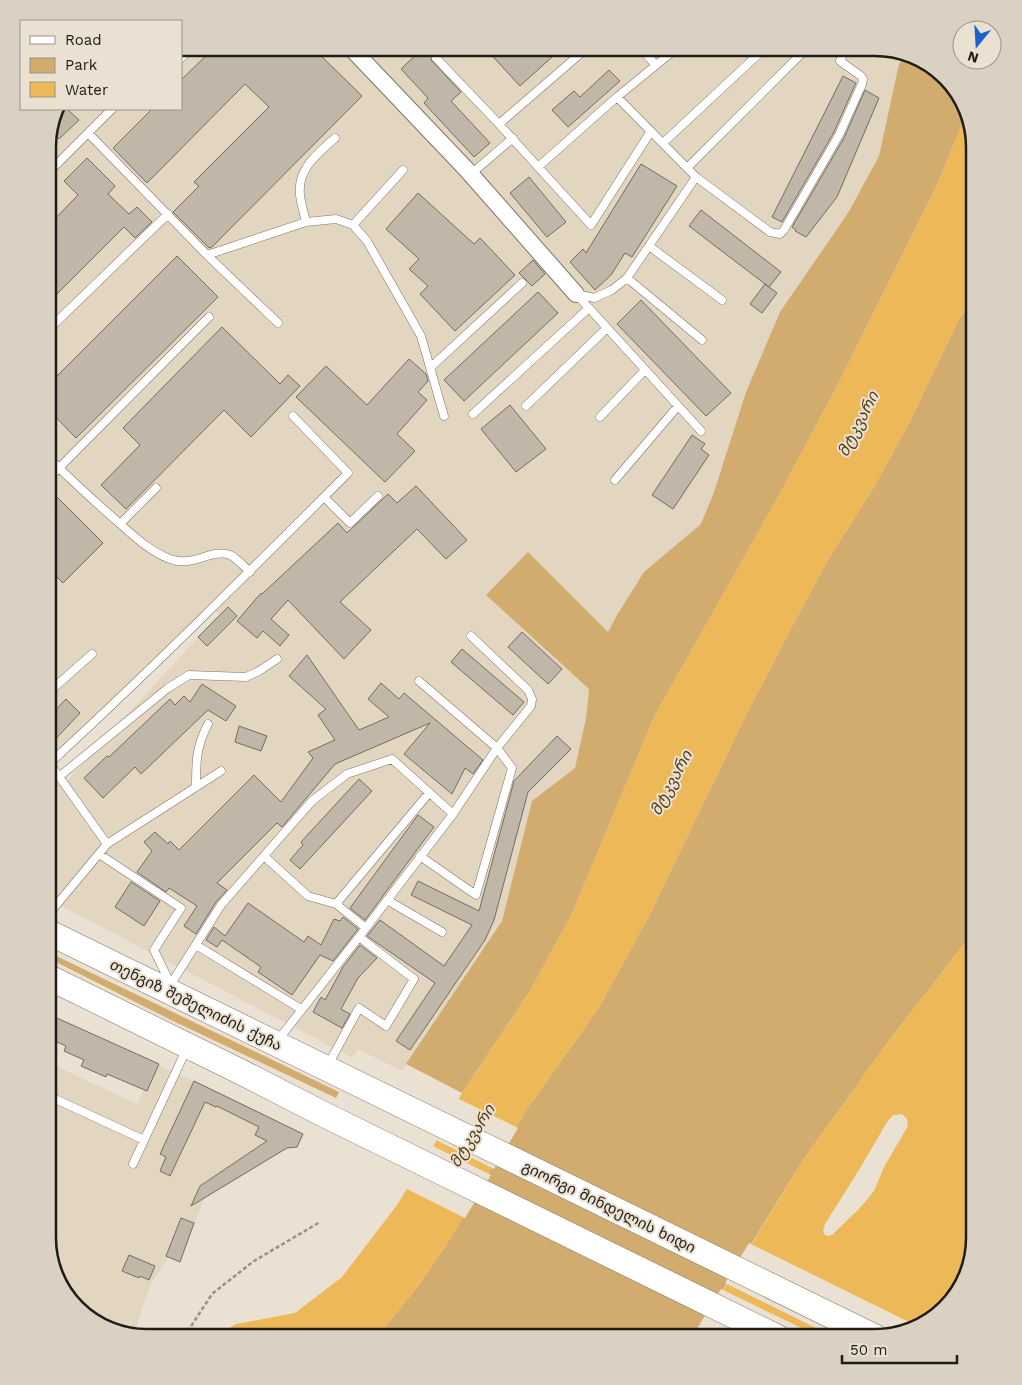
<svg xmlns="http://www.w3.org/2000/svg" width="1022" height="1385" font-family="'Work Sans','Noto Sans Georgian',sans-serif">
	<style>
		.built { fill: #e3d6c1 }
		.green { fill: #d2ac6e }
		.water { fill: #edb858; fill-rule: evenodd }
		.pier { fill: #ebe1d2 }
		.building { fill: #c0b7a8; stroke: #746c5f }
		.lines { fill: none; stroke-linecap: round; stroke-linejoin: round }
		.lane-casing { stroke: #7d7467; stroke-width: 9 }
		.street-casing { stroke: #7d7467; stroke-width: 18 }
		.primary-casing { stroke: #7d7467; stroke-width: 26 }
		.path { stroke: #989185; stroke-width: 2.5; stroke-dasharray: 4 2.5; stroke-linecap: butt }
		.lane { stroke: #fff; stroke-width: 8 }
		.street { stroke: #fff; stroke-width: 16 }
		.primary { stroke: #fff; stroke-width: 25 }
		.labels { text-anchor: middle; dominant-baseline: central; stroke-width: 4; stroke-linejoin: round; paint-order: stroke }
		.street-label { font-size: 15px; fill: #201d17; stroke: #ebe1d2 }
		.water-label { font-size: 16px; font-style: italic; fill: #533d15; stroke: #ebe1d2 }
		.rim { fill: none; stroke: #201d17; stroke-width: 2.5 }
	</style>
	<rect width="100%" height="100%" fill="#ebe1d2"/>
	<path class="built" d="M181,48H881L905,55L899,64L879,156L848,213L780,313L746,392L714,492L702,524L644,573L617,615L608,632L528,552L486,595L589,689L586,718L575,768L532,801L502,921L402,1071L358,1049L353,1058L48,899V770L64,784L219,614L209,605L48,765V140L56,109H181Z
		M48,1062L137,1104L156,1064L239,1102L303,1134L297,1147L282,1148L283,1150L205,1197L180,1262L169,1258L150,1285L134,1335L97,1324L61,1288L48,1238Z"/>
	<path class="green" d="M905,55L925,61L961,97L966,115L937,185L837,386L777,499L654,717L572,914L530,991L462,1093L406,1064L502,921L532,801L575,768L586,718L589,689L486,595L528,552L608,632L617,615L644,572L701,524L714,492L746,392L780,312L848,213L879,156L899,64Z
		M974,305V931L888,1042L803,1160L694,1337H377L421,1282L450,1239L525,1112L598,1009L649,916L745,717L790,630L829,558L874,487L909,423L959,319L965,311Z
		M48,952L339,1092L336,1098L171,1020L48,958Z"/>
	<path class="water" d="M966,115L974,147V305L965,311L959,319L909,423L874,487L829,558L790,630L745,717L649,916L598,1009L525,1112L450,1239L421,1282L377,1337H214L236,1324L295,1313L342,1277L397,1205L434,1145L462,1093L530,991L572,914L654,717L777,499L837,386L937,185Z
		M974,931V1238L961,1288L925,1324L875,1337H695L803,1160L888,1042ZM902,1114L907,1119L908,1126L884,1167L874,1191L859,1209L832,1235L828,1236L825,1235L823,1232L825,1224L862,1165L887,1122L893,1115Z"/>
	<path class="pier" d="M457,1098L518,1128L494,1169L434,1139Z
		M431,1145L491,1175L465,1218L405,1188Z
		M749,1243L917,1326L875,1337H834L725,1283Z
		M721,1289L820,1337H706L695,1332Z"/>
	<path class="building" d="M214,48H313L362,96L212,247L209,248L173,212L199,186L194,182L269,107L245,84L147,183L113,148L152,109H181V80Z
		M423,48H446L439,54H433L431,60L461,92L451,101L490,143L474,157L424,103L428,98L401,69Z
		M485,48H562L520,86Z
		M609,70L620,81L568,127L552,110L574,91L580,97Z
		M843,76L856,83L855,85L834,132L782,222L772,217Z
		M865,90L879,98L837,197L806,237L795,231L796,230L792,227L844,138Z
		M56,109H67L79,120L59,139L50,130Z
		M87,158L115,186L108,194L129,214L137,207L152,222L135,238L124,227L48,303V226L78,195L64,181Z
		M641,164L677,186L632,257L625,253L611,275L595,290L570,262L583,249L586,253Z
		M529,177L566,222L547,237L510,193Z
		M418,193L474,244L480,238L515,275L455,331L420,294L428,286L409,269L419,259L386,229Z
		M701,210L781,272L769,287L689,226Z
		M177,256L218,297L76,438L48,409V385Z
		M533,260L545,274L532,286L519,273Z
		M765,284L777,293L762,313L750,304Z
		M538,292L558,313L464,401L444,380Z
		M641,300L731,393L706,416L617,324Z
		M222,327L280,384L288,375L300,386L251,437L224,410L126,509L101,485L140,445L123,428Z
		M409,359L426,374L428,381L418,392L427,400L397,434L415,451L385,482L296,397L326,366L367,405Z
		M510,405L546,449L516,472L481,429Z
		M692,435L705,444L701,449L709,455L673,509L652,495Z
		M416,486L467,540L446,559L417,529L340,602L371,630L344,659L288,600L271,619L289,635L280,646L263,631L257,638L237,621L261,593L262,594L338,523L347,533L388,494L397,503Z
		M54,494L103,543L63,583L48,568V500Z
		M228,607L237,616L207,646L198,637Z
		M522,632L562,669L548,684L508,647Z
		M462,649L524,702L513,715L451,662Z
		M307,655L359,730L389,717L368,699L381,683L399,699L404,693L483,760L473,774L465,768L452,794L404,754L430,723L335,764L282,827L277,823L217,883L227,890L216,902L196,934L184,926L197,906L169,888L166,892L137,872L152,851L144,842L155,832L168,844L170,841L179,850L254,775L281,802L313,758L308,752L335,740L318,715L326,709L289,676Z
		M202,684L236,706L226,721L208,710L141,774L135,767L103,798L84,778L107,756L109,757L170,699L175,705L184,696L190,702Z
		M66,699L80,713L48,747V718Z
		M239,726L267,736L261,751L235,742Z
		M557,736L571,749L528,792L494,920L485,940L410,1050L396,1041L435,983L367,936L380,920L444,966L472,925L411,895L418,881L479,911L514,781Z
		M359,779L372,791L300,869L290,860L303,845L301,842Z
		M418,815L434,827L365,920L350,908Z
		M131,882L160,901L144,926L115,907Z
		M248,903L304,942L308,936L321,945L334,919L340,921L343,917L358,929L333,961L320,955L292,995L258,972L261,967L222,940L217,947L206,940L214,927L225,936Z
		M360,945L377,958L358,978L341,1009L350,1014L342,1028L313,1012L321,997L325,1000L343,967Z
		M48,1014L159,1064L147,1091L107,1074L106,1077L81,1066L84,1060L64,1051L66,1046L48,1038Z
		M194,1081L303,1134L297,1147L287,1148L191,1206L200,1186L267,1141L255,1135L259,1127L217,1106L216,1107L205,1102L170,1176L160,1171L166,1157L160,1154Z
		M181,1218L194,1223L180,1262L166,1256Z
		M129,1255L155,1266L149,1280L140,1276L139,1278L122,1271Z"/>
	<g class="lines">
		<g class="lane-casing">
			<path id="lane" d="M587,48L499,124L591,225L651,131
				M640,48L656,65
				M181,58L192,48
				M436,58L499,124
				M88,133L207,255L278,323
				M663,143L765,48
				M538,167L617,97L677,48
				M687,168L807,48
				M48,173L112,109
				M471,174L513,138
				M696,177L770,232L780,234L784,230L839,135L862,84L863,79L861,76L840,61L846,48
				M306,222C304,213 301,204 300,195C297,169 318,153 335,138
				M353,225L403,170
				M649,246L722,300
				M207,255L306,222L336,219L353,225L367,241L421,336L444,416
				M627,278L702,340
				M576,294L594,298L612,290L627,278L696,177L617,97
				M589,308L701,431
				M48,330L168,214
				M431,367L522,283
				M526,406L607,328
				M473,414L589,308L576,294
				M600,417L645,370
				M48,457C70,479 94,501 118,522C134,536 149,551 170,559C193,568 211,548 230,555C237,558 244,567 250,572
				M48,479L209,317
				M615,480L678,406
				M324,497L350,523L378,496
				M120,524L156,488
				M419,681L497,748L512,768L476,895L420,856
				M48,693L92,654
				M50,763C152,669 250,571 348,473L293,416
				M60,776L168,688L189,675L246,677L259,671L277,659
				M196,787C196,762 196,747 208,724
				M107,844L221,771
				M99,854L181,908L154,950L171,985
				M264,856L308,896L336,904L366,928
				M387,900L442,932
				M336,904L429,793
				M48,915L107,844L48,761
				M196,945L301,1009
				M169,987L221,905L312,801L347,774L392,759L453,814
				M278,1040L366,928L453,814L497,748L531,706L532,699L528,690L471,636
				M328,1065L359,1008L386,1026L414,979L359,937
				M51,1097L144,1140
				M133,1164L187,1048
				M87,1314L88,1312"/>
		</g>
		<g class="street-casing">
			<path id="street" d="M351,48L467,170L576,294"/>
		</g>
		<g class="primary-casing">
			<path id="primary" d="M48,932L875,1337
				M48,977L241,1072L325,1115L777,1337"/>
		</g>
		<path class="path" d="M184,1337L212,1294L254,1261L320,1222"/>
		<use href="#lane" class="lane"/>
		<use href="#street" class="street"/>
		<use href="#primary" class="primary"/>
	</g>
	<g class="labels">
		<g class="street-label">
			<text transform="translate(196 1005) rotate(26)">თენგიზ შეშელიძის ქუჩა</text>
			<text transform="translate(609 1207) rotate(26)">გიორგი მინდელის ხიდი</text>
		</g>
		<g class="water-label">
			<text transform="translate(858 424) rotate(-63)">მტკვარი</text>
			<text transform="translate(671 783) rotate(-62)">მტკვარი</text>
			<text transform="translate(472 1136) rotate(-58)">მტკვარი</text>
		</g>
	</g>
	<path d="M0 0H1022V1385H0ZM147 56H875A91 91 0 0 1 966 147V1238A91 91 0 0 1 875 1329H147A91 91 0 0 1 56 1238V147A91 91 0 0 1 147 56Z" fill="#dbd1c3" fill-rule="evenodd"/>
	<path class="rim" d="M147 56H875A91 91 0 0 1 966 147V1238A91 91 0 0 1 875 1329H147A91 91 0 0 1 56 1238V147A91 91 0 0 1 147 56Z"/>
	<rect x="20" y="20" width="162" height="90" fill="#ebe1d2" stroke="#9a9387"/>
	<rect x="30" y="36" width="25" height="8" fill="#ffffff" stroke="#9a9387"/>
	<text x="65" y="45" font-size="15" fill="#201d17">Road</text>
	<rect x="30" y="58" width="25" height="15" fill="#d2ac6e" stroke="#9a9387"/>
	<text x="65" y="70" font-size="15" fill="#201d17">Park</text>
	<rect x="30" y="82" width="25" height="15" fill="#edb858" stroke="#9a9387"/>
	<text x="65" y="95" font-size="15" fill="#201d17">Water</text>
	<g transform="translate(977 45) rotate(198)"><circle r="24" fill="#ebe1d2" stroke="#9a9387"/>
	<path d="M0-4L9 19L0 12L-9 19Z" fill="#1c61cc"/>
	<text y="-8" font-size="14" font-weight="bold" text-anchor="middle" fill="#201d17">N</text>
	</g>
	<path d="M842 1355v8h115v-8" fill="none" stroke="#201d17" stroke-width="2.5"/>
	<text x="850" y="1355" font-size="15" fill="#201d17" stroke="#ebe1d2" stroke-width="4" paint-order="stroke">50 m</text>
</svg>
